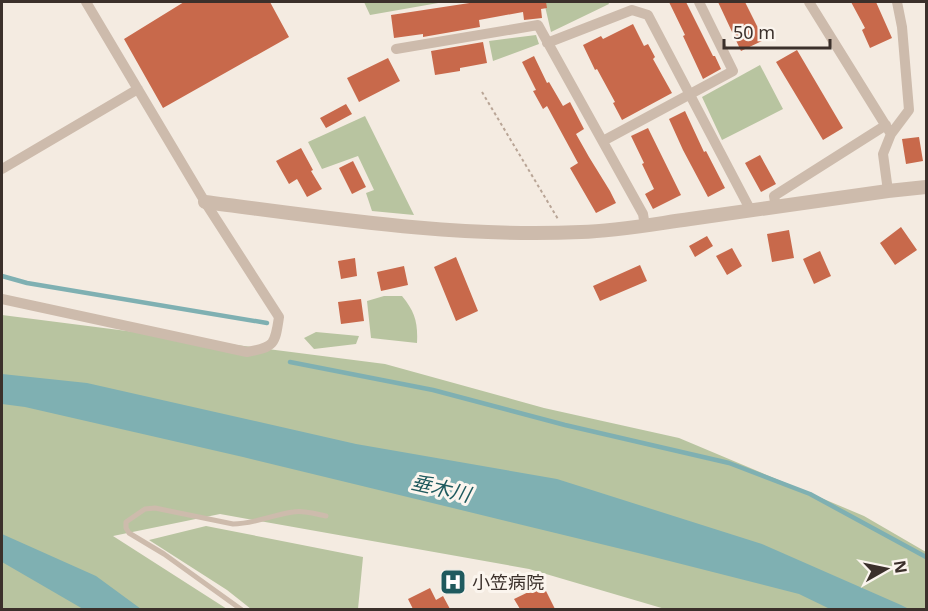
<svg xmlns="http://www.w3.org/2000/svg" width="928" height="611" font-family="'Noto Sans','Noto Sans JP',sans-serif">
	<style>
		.green { fill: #b8c4a0 }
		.water { fill: #7fb0b2 }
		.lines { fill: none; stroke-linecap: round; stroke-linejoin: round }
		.stream { stroke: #7fb0b2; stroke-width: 4.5 }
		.building { fill: #c8694b }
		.path { stroke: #b9a596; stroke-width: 2; stroke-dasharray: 3 3; stroke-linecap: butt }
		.service { stroke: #cdbbac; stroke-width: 5 }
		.minor { stroke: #cdbbac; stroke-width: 10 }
		.tertiary { stroke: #cdbbac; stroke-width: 14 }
		.labels { text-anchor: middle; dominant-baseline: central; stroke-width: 6; stroke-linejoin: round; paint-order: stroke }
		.poi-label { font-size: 18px; fill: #3b302b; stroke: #fbf5ee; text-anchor: start }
		.water-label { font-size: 20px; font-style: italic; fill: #1f5a5e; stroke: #fbf5ee }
	</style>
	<rect width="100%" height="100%" fill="#f4ebe1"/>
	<path class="green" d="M364,2H444L370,15Z
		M544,2H608L609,4L551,32Z
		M536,35L539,44L493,61L489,41Z
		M760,65L783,109L722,140L702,97Z
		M365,116L414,215L372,211L366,193L374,190L358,156L322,169L308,142Z
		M384,296H402C415,312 418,322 417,343L371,338L367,301Z
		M2,315L385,364L544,408L679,438L864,516L926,552V609H665L529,569L220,514L113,536L227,609L2,610Z
		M316,332L359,336L356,344L314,349L304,338Z
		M206,526L363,557L358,609H251L227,590L149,540Z"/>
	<path class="water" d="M2,374L87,383L356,444L557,479L762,544L901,605L909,609H830L799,594L638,553L243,457L25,407L2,404Z
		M2,534L96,576L141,609H83L2,562Z"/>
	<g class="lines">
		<path class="stream" d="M2,276L27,283L267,323
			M290,362L433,390L565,425L729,463L810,494L926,557"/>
	</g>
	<path class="building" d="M184,2H270L289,37L163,108L124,39Z
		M476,2H546L547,8L541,9L542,18L524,20L523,12L479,20L480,27L423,37V34L394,38L391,15Z
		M669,2H686L713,56H715L721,69L703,79L683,36L685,35Z
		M718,2H745L764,40L741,51Z
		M851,2H876L892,38L870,48L862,30L865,28Z
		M633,24L644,46L648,44L655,57L653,59L672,93L622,120L613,103L615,102L597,69L595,70L583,45L601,36L603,39Z
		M483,42L487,63L460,68V71L435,75L431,51Z
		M797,50L843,128L823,140L776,62Z
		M534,56L547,83L549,82L563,106L570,102L584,129L576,134L589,157L610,191L616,203L596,213L570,168L578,163L547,106L543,109L533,91L536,90L522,62Z
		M388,58L400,81L359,102L347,78Z
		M346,104L352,114L326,128L320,118Z
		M685,111L704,152L706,151L725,188L708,197L683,150L669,119Z
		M648,128L681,195L653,209L645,194L654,189L642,164L644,163L631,136Z
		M919,137L923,161L906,164L902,139Z
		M301,148L313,170L311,171L322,189L307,197L297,179L289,184L276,161Z
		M760,155L776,184L761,192L745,163Z
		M353,161L366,187L352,194L339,168Z
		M901,227L917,250L895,265L880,243Z
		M789,230L794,258L772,262L767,234Z
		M707,236L713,246L695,257L689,246Z
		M732,248L742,266L727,275L716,256Z
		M820,251L831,276L814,284L803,259Z
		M456,257L478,311L456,321L434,267Z
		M355,258L357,276L341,279L338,261Z
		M640,265L647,281L600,301L593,286Z
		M404,266L408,285L381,291L377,272Z
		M361,299L364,321L341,324L338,302Z
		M543,585L555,609H520L514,599Z
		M430,588L436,600L443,596L450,609H413L408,599Z"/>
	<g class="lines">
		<path class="path" d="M482,92L558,219"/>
		<path class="service" d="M242,610L164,554L129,533L126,528V522L145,509L155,508L233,524C254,524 272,515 293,512C304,510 315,514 326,516"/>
		<path class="minor" d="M809,2L891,134
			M547,43L632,10L648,15L751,211
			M396,49L538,25L643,214L645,226
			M603,141L733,71L699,2
			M2,169L138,89
			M888,191L883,154L891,134L909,110L902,27L897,2
			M776,207L774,196L886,125
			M2,299L247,352C275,347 275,344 279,317L205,202L86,2"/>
		<path class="tertiary" d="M205,202C330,218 455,238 581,232C617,231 654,224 690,219C756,210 822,200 888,191L926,187"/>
	</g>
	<defs>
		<g id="hospital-square" transform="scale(1.35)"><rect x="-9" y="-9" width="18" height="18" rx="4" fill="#1f5a5e" stroke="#fbf5ee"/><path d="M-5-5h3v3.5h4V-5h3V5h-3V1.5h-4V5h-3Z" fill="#fff"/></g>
	</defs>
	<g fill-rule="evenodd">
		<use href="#hospital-square" x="453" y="582"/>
	</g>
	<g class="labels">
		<g class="poi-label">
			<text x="472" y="582">小笠病院</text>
		</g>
		<g class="water-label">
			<text transform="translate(441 488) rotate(13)">垂木川</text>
		</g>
	</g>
	<rect width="928" height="611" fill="none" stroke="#3b302b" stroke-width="6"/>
	<g transform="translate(886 569) rotate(81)" stroke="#fbf5ee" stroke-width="4.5" paint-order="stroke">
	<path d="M0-4.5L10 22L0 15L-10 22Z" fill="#3b302b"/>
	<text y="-9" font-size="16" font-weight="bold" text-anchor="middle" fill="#3b302b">N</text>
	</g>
	<path d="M724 39v9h106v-9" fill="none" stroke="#3b302b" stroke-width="3"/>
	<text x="733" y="39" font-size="18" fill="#3b302b" stroke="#fbf5ee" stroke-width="4.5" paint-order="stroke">50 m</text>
</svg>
